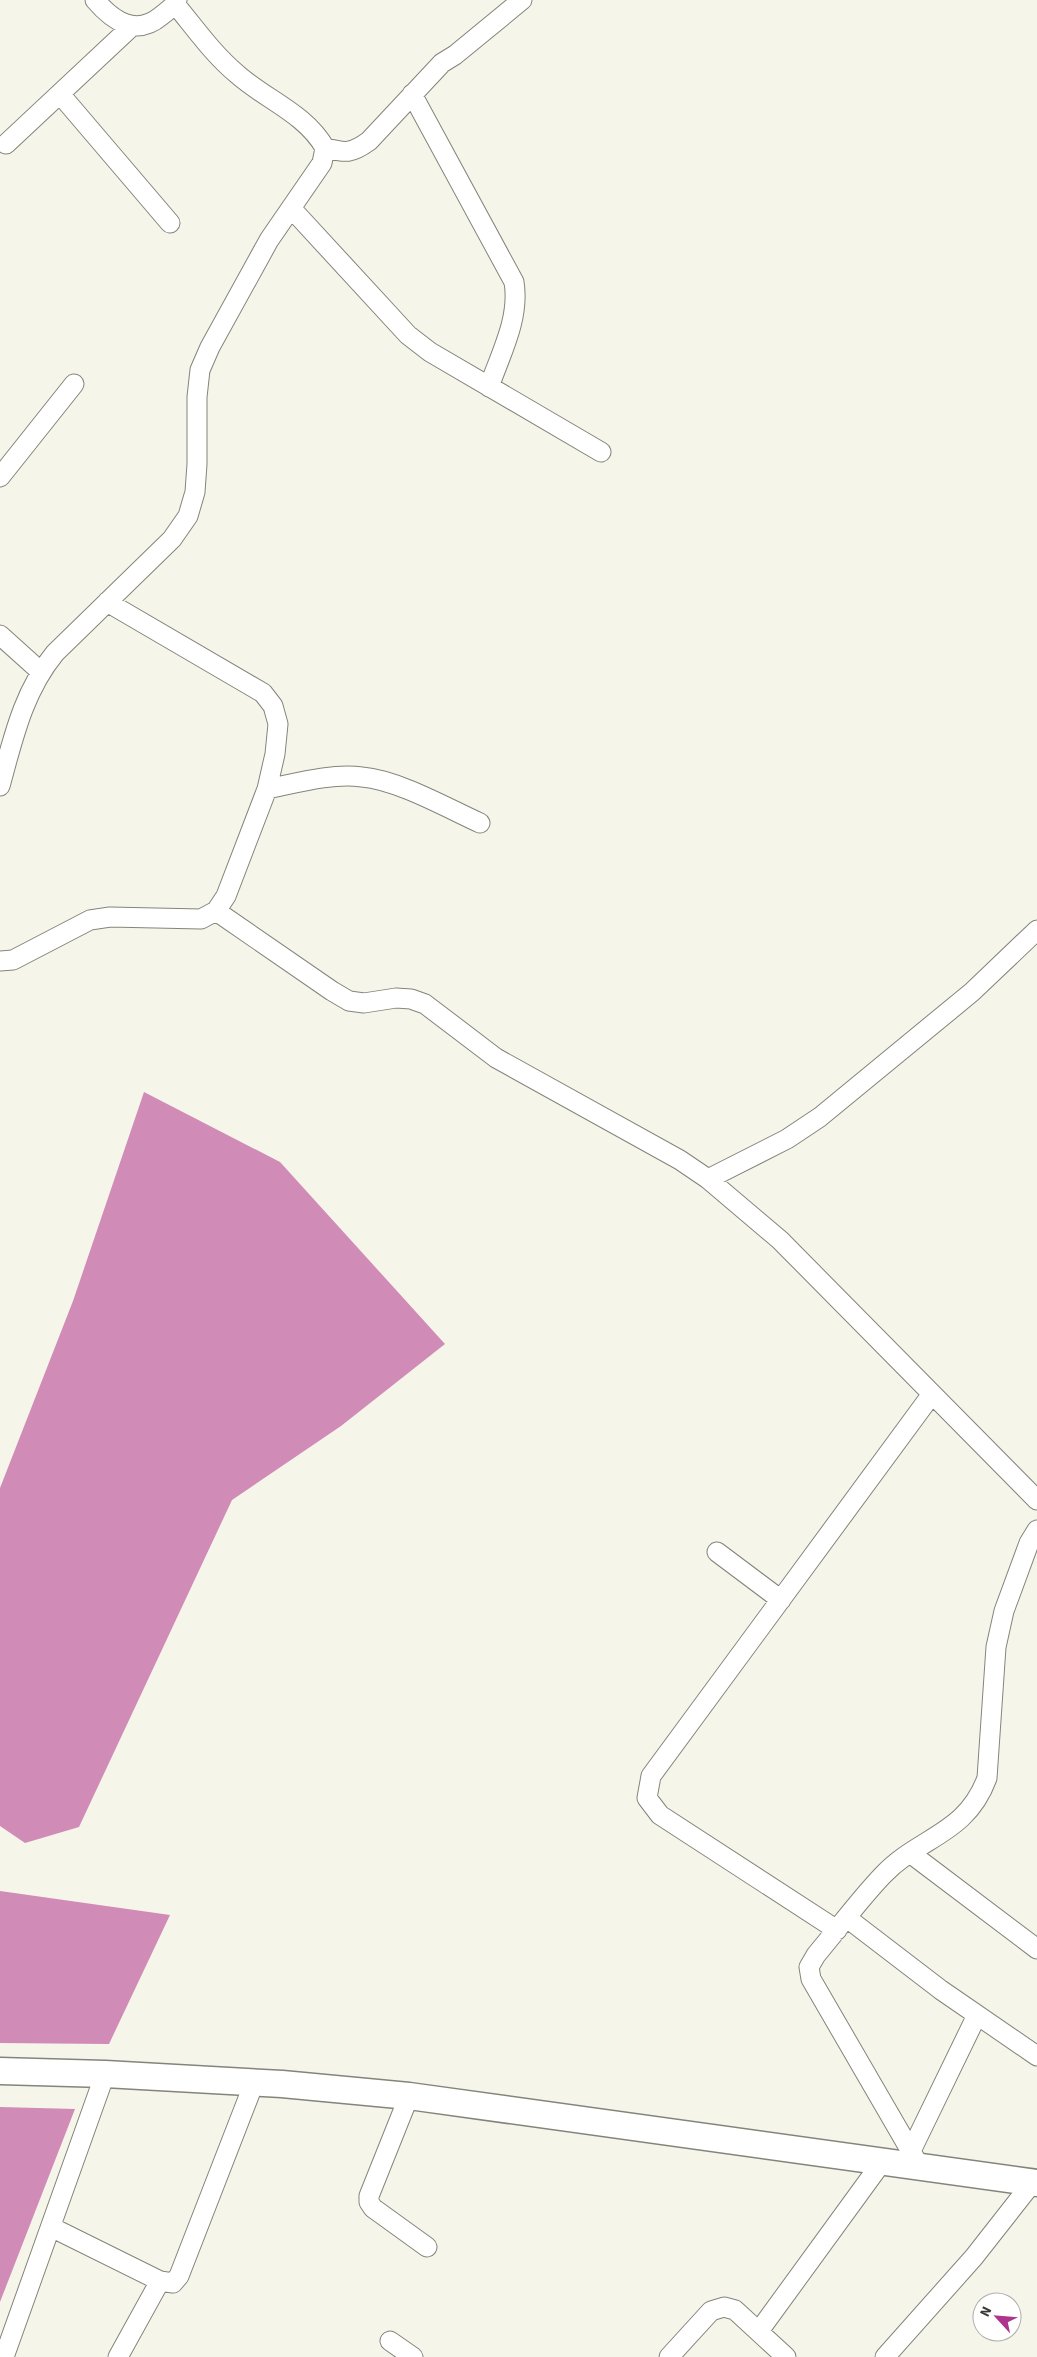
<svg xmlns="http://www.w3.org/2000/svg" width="1037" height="2357" font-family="'Source Sans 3',sans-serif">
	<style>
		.water { fill: #d08bb7 }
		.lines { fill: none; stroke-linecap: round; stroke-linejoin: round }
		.minor-casing { stroke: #84847a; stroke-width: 21 }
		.secondary-casing { stroke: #84847a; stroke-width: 29 }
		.minor { stroke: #fff; stroke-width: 19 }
		.secondary { stroke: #fff; stroke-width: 26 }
	</style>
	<rect width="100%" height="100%" fill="#f5f5ea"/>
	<path class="water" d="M144,1092L280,1162L445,1344L341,1426L232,1500L79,1827L25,1843L0,1826V1488L73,1301Z
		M0,1891L170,1915L109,2044L0,2043Z
		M0,2107L75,2109L0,2302Z"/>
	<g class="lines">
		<g class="minor-casing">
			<path id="minor" d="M95,0C113,21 136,37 161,16C167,11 174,7 177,0
				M60,94L170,223
				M412,94L514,282C520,318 501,353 489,387
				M6,144L131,27
				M325,148C346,153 351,154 369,141L442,63L455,55L522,0
				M291,208L408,335L430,352L601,452
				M0,477L74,384
				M0,635L40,671
				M0,786C13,739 23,692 55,653L172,539L188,516L195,492L197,464V397L200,370L210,347L269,240L322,163L325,148C305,113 266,100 237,74C213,54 195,28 175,4
				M267,789C297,783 331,773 362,777C398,780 447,808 480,823
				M216,911L332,991L349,1001L364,1003L396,998L411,999L425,1004L496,1058L680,1160L708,1179L780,1240L1037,1500
				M0,961L13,960L90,920L110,917L201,919L216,911L226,896L267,789L275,754L278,724L273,706L263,693L107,602
				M708,1179L787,1139L820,1117L972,992L1037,930
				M717,1552L781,1600
				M910,1853L1037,1949
				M847,1918L941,1990L1037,2056
				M837,1930L660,1815L647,1798L651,1776L932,1394
				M409,2096L369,2196V2202L373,2208L427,2247
				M911,2151L977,2015
				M920,2167L811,1979L809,1967L816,1955C838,1929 859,1900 883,1875C920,1836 966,1835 987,1778L996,1647L1004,1611L1029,1543L1037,1530
				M51,2227L160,2281L173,2283L179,2276L254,2083
				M759,2331L882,2162
				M390,2341L413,2357
				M4,2357L105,2074
				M118,2357L160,2281
				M669,2357L711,2311L724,2307L735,2310L786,2357
				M885,2357L974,2257L1032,2183"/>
		</g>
		<g class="secondary-casing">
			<path id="secondary" d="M0,2071L105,2074L282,2084L409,2096L1037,2183"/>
		</g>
		<use href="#minor" class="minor"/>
		<use href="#secondary" class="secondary"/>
	</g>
	<g transform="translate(997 2317) rotate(296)"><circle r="24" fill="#ffffff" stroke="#afafae"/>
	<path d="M0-4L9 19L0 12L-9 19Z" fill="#ad358b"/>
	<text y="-8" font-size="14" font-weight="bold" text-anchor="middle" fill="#383834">N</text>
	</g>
</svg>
